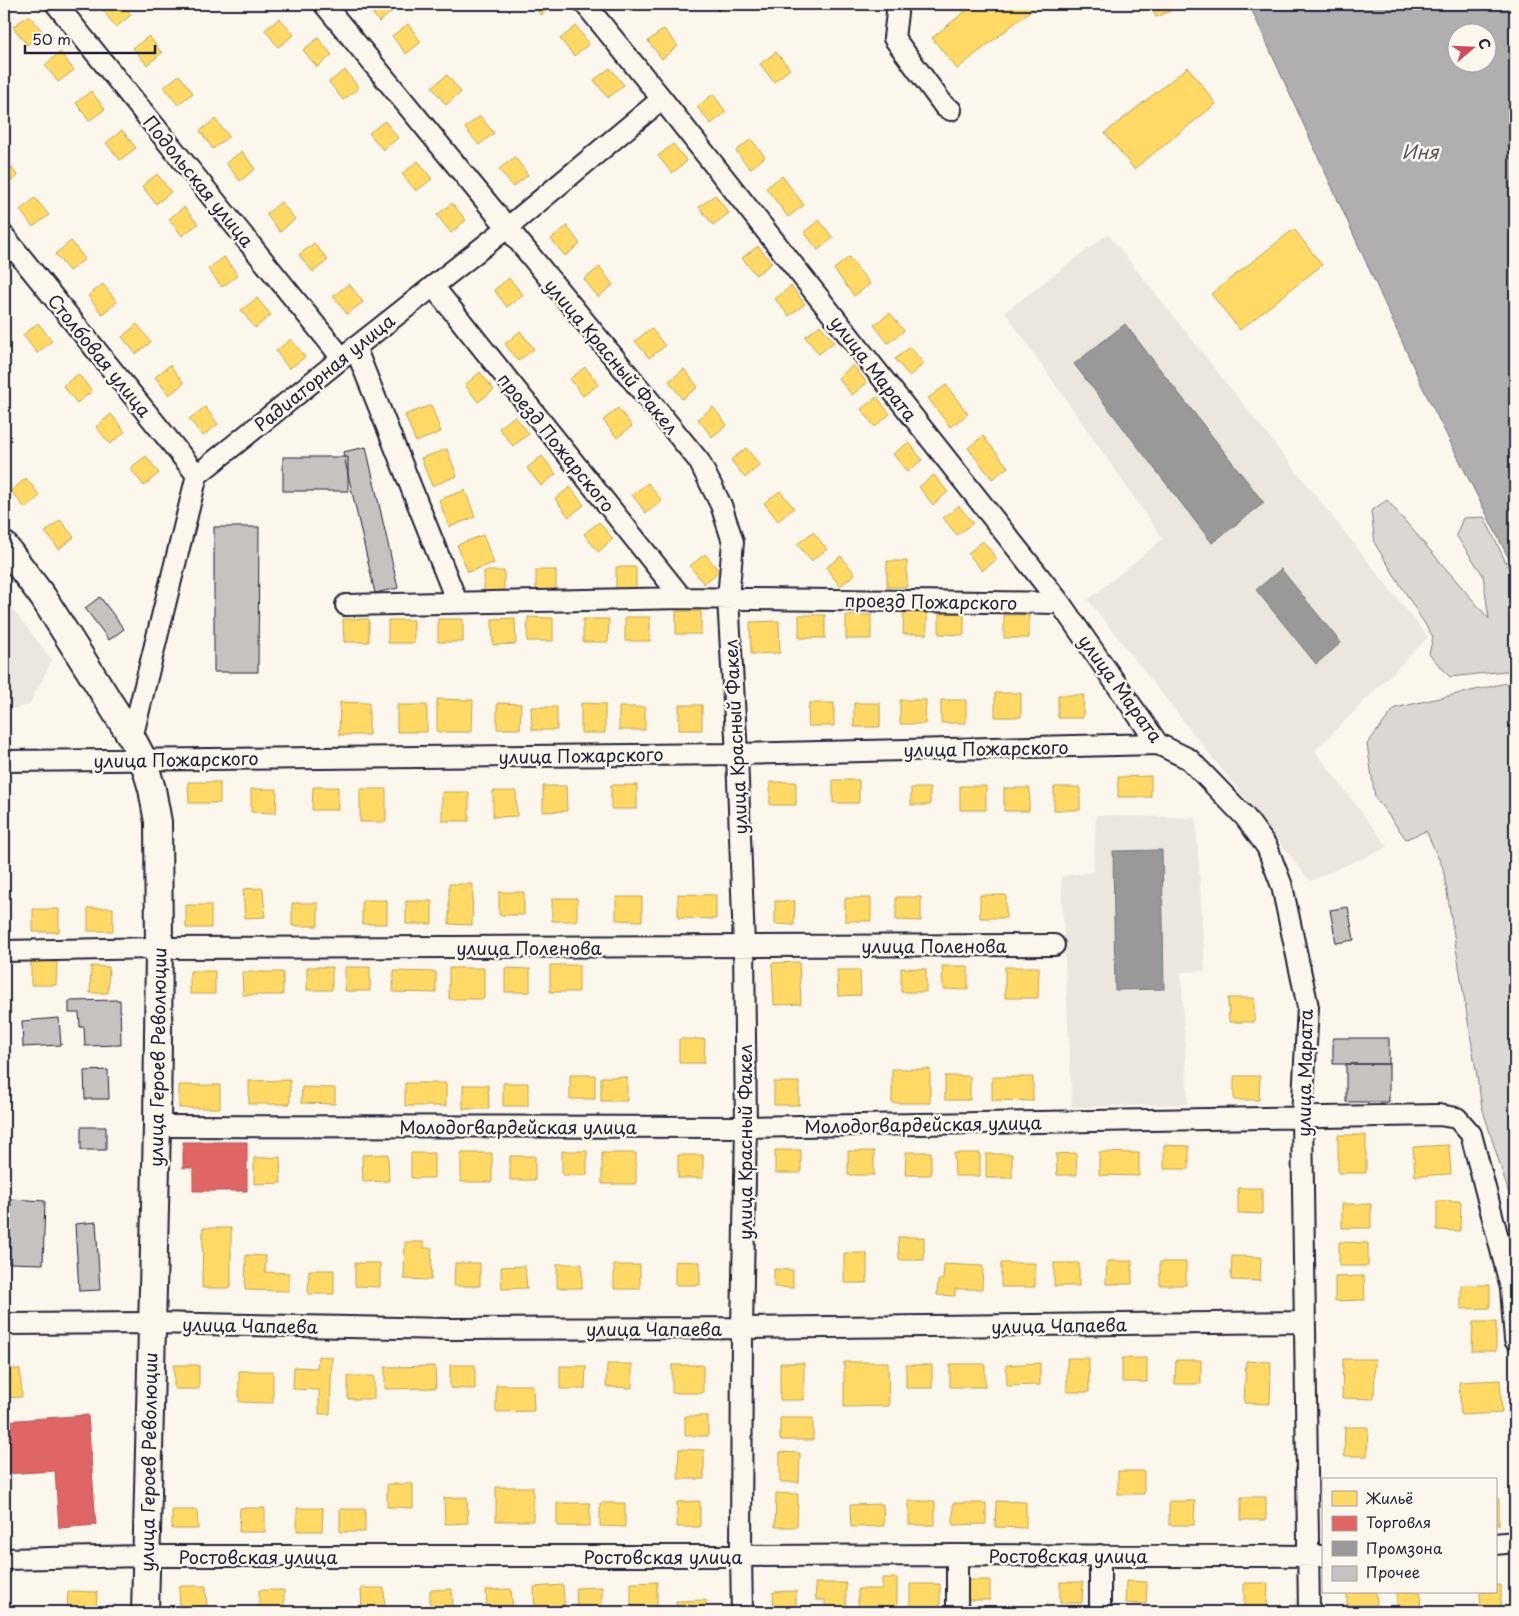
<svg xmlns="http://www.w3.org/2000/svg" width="1519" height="1616" font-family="'Playpen Sans',sans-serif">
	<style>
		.built { fill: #ebe7df }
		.green { fill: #dbd8d3; stroke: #7e7d87 }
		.water { fill: #b1aeb0; stroke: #787681; fill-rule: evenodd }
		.homes { fill: #ffd966; stroke: #bda259 }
		.shops { fill: #e06666; stroke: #a75259 }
		.industry { fill: #999; stroke: #75757d }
		.building { fill: #c6c2c0; stroke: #22223b }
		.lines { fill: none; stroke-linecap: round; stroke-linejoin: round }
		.minor-casing { stroke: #22223b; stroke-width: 24 }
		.tertiary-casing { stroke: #22223b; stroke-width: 30 }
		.minor { stroke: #fbf7ec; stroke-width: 20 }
		.tertiary { stroke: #fbf7ec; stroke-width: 26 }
		.labels { text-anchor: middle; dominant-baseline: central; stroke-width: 5; stroke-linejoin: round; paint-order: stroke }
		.street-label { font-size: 18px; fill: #22223b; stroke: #fbf7ec }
		.water-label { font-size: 19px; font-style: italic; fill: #545364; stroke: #fbf7ec }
	</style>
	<rect width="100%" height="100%" fill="#fbf7ec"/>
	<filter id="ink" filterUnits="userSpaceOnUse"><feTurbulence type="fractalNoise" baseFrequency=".02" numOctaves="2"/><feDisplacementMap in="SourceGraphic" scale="10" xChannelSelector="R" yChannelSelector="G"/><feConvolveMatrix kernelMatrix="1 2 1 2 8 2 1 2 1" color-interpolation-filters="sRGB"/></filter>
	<g filter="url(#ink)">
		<path class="built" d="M1108,234L1428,637L1315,751L1388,847L1310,881L1088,600L1163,539L1005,312Z
			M4,598L52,660L29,705L4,711Z
			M1096,815L1196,818L1205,971L1181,972L1188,1104L1072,1107L1061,876L1093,872Z"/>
		<path class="green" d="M1387,500L1489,619L1483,575L1456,535L1463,518L1484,517L1515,581V670L1450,677L1429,654L1433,637L1375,544L1371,511Z
			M1506,683L1515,698V1213L1482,1107L1443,868L1426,831L1406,839L1375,797L1367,744L1395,708Z"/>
		<path class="water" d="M1249,4H1515V571L1423,388ZM1456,32H1486V62H1456Z"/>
		<path class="homes" d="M109,4H123L131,15L116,27L102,9Z
			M366,4H390L395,9L379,22Z
			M532,4H555L541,15Z
			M974,4H1039L957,69L932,38Z
			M1150,4H1171L1173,10L1156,17Z
			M29,15L43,32L27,45L13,27Z
			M280,18L294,35L278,47L265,30Z
			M408,24L421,42L406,54L392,36Z
			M576,26L589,44L574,56L560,39Z
			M664,29L678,46L662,59L648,41Z
			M149,36L162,53L147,65L133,48Z
			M318,38L332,55L317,67L303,50Z
			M60,52L74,70L58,82L45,65Z
			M776,52L790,69L774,82L760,64Z
			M1188,67L1216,104L1134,169L1105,133Z
			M610,68L624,85L608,98L594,80Z
			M345,70L359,88L343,100L329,82Z
			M179,75L193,93L178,105L164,87Z
			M447,75L461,92L446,105L432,87Z
			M91,91L105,109L89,121L76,103Z
			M713,94L726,112L711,124L697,107Z
			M480,116L494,133L479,145L465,128Z
			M215,119L229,136L213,149L200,131Z
			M385,121L398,138L383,150L369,133Z
			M122,130L136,148L120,160L106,143Z
			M751,139L765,157L750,169L736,151Z
			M673,144L687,161L672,173L658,156Z
			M242,151L255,169L240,181L226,163Z
			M515,157L528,175L513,187L499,169Z
			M4,158L18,176L4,187Z
			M418,161L432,179L416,191L402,174Z
			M157,174L171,192L156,204L142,186Z
			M782,176L804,205L788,217L766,188Z
			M715,195L729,213L713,225L699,207Z
			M35,198L49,215L33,227L20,210Z
			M281,202L295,219L280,232L266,214Z
			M452,203L466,220L451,233L437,215Z
			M184,207L198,224L182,236L169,219Z
			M819,220L833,238L818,250L804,232Z
			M567,226L580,244L565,256L551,239Z
			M1294,229L1322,265L1240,330L1211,294Z
			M71,241L85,259L69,271L55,254Z
			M314,243L328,260L313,272L299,255Z
			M758,246L772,263L756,275L742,258Z
			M224,257L238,275L222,287L208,269Z
			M849,257L870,284L854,296L834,269Z
			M600,267L613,285L598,297L584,279Z
			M509,278L523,295L507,307L494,290Z
			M103,284L117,302L102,314L88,296Z
			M349,284L363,302L347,314L333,296Z
			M791,286L805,304L789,316L775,299Z
			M257,298L271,315L255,328L241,310Z
			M890,313L904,331L888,343L874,325Z
			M38,323L52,341L37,353L23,335Z
			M137,324L151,342L136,354L122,337Z
			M820,325L834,342L819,354L805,337Z
			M651,328L665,346L649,358L635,341Z
			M520,331L534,349L518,361L505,344Z
			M291,339L305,357L289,369L276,351Z
			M910,347L924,364L909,376L895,359Z
			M170,365L184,383L169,395L155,377Z
			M853,365L867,383L852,395L838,378Z
			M585,367L599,384L583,396L570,379Z
			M684,369L698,387L682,399L669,381Z
			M480,372L494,390L478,402L465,385Z
			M78,374L92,391L77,403L63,386Z
			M946,385L968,414L950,427L928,398Z
			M877,397L890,414L875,427L861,409Z
			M431,405L441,432L416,442L405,415Z
			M205,407L218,424L203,436L189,419Z
			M713,407L727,425L712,437L698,419Z
			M618,408L632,426L617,438L603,420Z
			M111,414L125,432L110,444L96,427Z
			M515,416L529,434L513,446L499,428Z
			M983,436L1008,467L992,479L968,448Z
			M909,442L922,460L907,472L893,454Z
			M746,448L760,465L745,478L731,460Z
			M447,449L457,476L432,486L421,458Z
			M146,456L159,473L144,486L130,468Z
			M542,456L556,474L541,486L527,468Z
			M934,475L948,492L933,505L919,487Z
			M26,478L40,496L25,508L11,491Z
			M648,483L662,501L646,513L632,495Z
			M570,487L584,505L569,517L555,499Z
			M465,490L475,517L449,527L439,500Z
			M780,491L794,508L778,521L764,503Z
			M959,506L973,523L957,535L943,518Z
			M60,520L74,537L59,549L45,532Z
			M599,522L613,539L598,552L584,534Z
			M813,532L827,549L811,561L797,544Z
			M483,535L494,563L468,572L457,545Z
			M983,541L997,559L982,571L968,553Z
			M705,554L719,571L704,584L690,566Z
			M841,556L855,574L840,586L826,568Z
			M887,561H907V587H887Z
			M616,567H636V593H616Z
			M536,570H556V596H536Z
			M484,571H504V597H484Z
			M904,609H927V634H903Z
			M676,611H701V634H676Z
			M939,611H964V635L939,634Z
			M799,615H825V638H799Z
			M846,615H871V639H846Z
			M1004,615H1029V638H1004Z
			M528,617L553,618V641H527Z
			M625,617H650V641H625Z
			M515,618L516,644L493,645L492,619Z
			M343,619H369V642H344Z
			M438,619H463V642H438Z
			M583,619H609L608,642H583Z
			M388,620H414V643H388Z
			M779,621L780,653L751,654L750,622Z
			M995,693H1021V717H995Z
			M1058,695H1084L1083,718H1058Z
			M437,699L473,700L472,732H437Z
			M900,700H926L925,724H900Z
			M941,700H966V723H941Z
			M340,702L369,703V735H339Z
			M497,703L521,704L520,729H497Z
			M581,703L605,704V733H581Z
			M809,703H834V726H808Z
			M854,703H880V727H854Z
			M397,705H427V732H397Z
			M679,705H702V730H679Z
			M531,707H557V730H532Z
			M619,707H645V730H619Z
			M1151,776V797H1118V777Z
			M833,780H859V803H833Z
			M188,782H220V803H189Z
			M770,782H796V805H770Z
			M611,785H637V809H611Z
			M543,786H566L567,811L543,812Z
			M960,786H986V810H960Z
			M313,787H338V810H312Z
			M1054,787H1080V810H1054Z
			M911,788H930V805H911Z
			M1004,788H1030L1029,811H1004Z
			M251,789H277L276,813L251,812Z
			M360,789H386V822H360Z
			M493,791H516L517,816L493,817Z
			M442,792H469V821H442Z
			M449,884H473L472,925L449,924Z
			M263,888L265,917L245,918L243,889Z
			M499,892H524V915H499Z
			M678,894L716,895V919L678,918Z
			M980,895H1006V918H980Z
			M616,897H642V921L616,920Z
			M896,897H921V921L896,920Z
			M552,898H577V921H552Z
			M845,898H871V921H845Z
			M362,900H387V924H362Z
			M406,901H432V924H406Z
			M775,901H795L794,925L775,924Z
			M292,903H318V926H292Z
			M186,905H211V928H186Z
			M88,908H113V931H88Z
			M33,909H59V932H33Z
			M31,961L57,962L56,985H31Z
			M799,962L801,1004L774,1005L772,963Z
			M550,965H579V992H550Z
			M91,966L109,967L108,993H90Z
			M942,966H968V990L943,989Z
			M307,967H332V990H307Z
			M345,967H370V991H345Z
			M1005,967H1039L1038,998H1005Z
			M449,968H484V999H449Z
			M505,968L530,969V992H505Z
			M901,968L926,969V992H901Z
			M837,970H860L861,995L838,996Z
			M190,971H215V994H190Z
			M394,971L436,972V993L393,992Z
			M242,972H283V995H243Z
			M1228,998H1254V1022H1229Z
			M679,1039H705L704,1063H679Z
			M892,1069H930V1103H892Z
			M570,1075H595V1099H570Z
			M945,1076H970V1100H945Z
			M1234,1076H1260L1259,1100H1234Z
			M601,1077H627V1101H601Z
			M992,1077H1033V1101L992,1100Z
			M290,1080V1104H249V1081Z
			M774,1082H799V1105H774Z
			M405,1083H446V1106H405Z
			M503,1083H528V1106H503Z
			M179,1085H220V1108H179Z
			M463,1085H488L489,1109H463Z
			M302,1087L335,1088V1104L301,1103Z
			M1338,1135H1366V1173H1338Z
			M1164,1145L1189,1146V1169H1164Z
			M1449,1145L1451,1174L1415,1176L1413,1147Z
			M775,1150H801V1173H775Z
			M562,1151H587V1175H562Z
			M848,1151H874V1175H848Z
			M906,1152H931V1175H905Z
			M1099,1152L1139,1153V1176L1099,1175Z
			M411,1153H434V1178H411Z
			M461,1153H492V1182H461Z
			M602,1153H636V1184H602Z
			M954,1153H980V1176H955Z
			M1076,1153L1077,1175H1057L1056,1154Z
			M388,1154L389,1181L363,1182L362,1155Z
			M986,1154H1012V1178H986Z
			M678,1155H703V1178H678Z
			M510,1156H535V1180H510Z
			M280,1157L281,1183L254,1184V1158Z
			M1238,1188H1262V1214L1238,1213Z
			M1437,1201H1461L1460,1231L1437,1230Z
			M1342,1204H1371V1228H1342Z
			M203,1228H231V1288H202Z
			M898,1237H924V1260H899Z
			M405,1242H424V1248H432L431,1280L404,1279Z
			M1339,1242L1368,1243V1266H1339Z
			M844,1253H867V1283H844Z
			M246,1255L266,1256L265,1272L289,1273V1291L245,1290Z
			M1232,1256L1261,1257L1260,1281L1231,1280Z
			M675,1261L700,1262V1285H675Z
			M1107,1261H1132V1284H1106Z
			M1160,1262H1186V1285H1160Z
			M355,1263H380V1287L355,1286Z
			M455,1263H480V1286H454Z
			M1001,1263H1035V1287H1001Z
			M1054,1263H1079V1286H1054Z
			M557,1264H582V1288H557Z
			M944,1264L983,1266L982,1289H955V1296L937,1295L938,1281L943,1279Z
			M614,1265H640V1289H614Z
			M525,1266L527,1288L502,1289L501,1267Z
			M774,1269L793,1270V1288L774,1287Z
			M309,1270H334V1294H308Z
			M1364,1276L1365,1300L1335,1301V1277Z
			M1461,1285H1490V1308L1461,1309Z
			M1473,1322H1496V1351H1472Z
			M318,1356L332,1357L330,1414H319V1390L293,1389L294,1367L317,1368Z
			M1067,1358H1089V1392H1067Z
			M1122,1358H1147V1382H1122Z
			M1343,1359H1375L1374,1399L1342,1398Z
			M1176,1360H1201V1384H1175Z
			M1246,1361L1271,1362L1270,1404L1244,1403Z
			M844,1362H888L889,1406L844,1407Z
			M780,1363H804V1400H780Z
			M1040,1363V1385L1007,1386L1006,1365Z
			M607,1364H632V1388L606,1387Z
			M950,1364H985V1387H950Z
			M174,1365H199V1389H174Z
			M450,1365H475V1389L450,1388Z
			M672,1365H703V1393H672Z
			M906,1365H932V1388H906Z
			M435,1366L436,1388L385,1389V1367Z
			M560,1366H586L585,1389H560Z
			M4,1369H20L22,1397L4,1398Z
			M239,1371H273V1403L239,1402Z
			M348,1376H374V1399H348Z
			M1500,1380L1502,1413L1461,1415L1459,1382Z
			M496,1385H533L534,1411L496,1412Z
			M685,1416H708V1436H685Z
			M780,1418H813V1440H780Z
			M1345,1427H1368L1367,1456H1344Z
			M679,1449L704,1450V1479H678Z
			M780,1452L800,1453L799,1482H780Z
			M1118,1471H1144V1494H1118Z
			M387,1484H413V1508L387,1507Z
			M496,1487H533V1521H496Z
			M776,1493L798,1494L797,1527H775Z
			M467,1497L468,1523L445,1524L444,1498Z
			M1241,1497H1266V1520H1241Z
			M1495,1499H1499V1525H1495Z
			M700,1501V1527H677V1502Z
			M909,1501H935V1525H909Z
			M996,1501L1026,1502V1528L995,1527Z
			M1169,1501H1195L1194,1525H1169Z
			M557,1503H590V1526H557Z
			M600,1503H625V1527L600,1526Z
			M953,1503H986V1524L953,1525Z
			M883,1504L884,1526L851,1527L850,1505Z
			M240,1508H265V1532H239Z
			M297,1508H323L322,1531H297Z
			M340,1509H365V1532H340Z
			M172,1510H197L198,1529H172Z
			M882,1578H897V1612H872V1607H858V1589H882Z
			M966,1580H990V1600H965Z
			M1126,1581L1147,1582L1146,1604L1125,1603Z
			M657,1582V1606H631V1583Z
			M1060,1582H1083L1082,1603H1060Z
			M815,1583H846V1612H825V1600H816Z
			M1244,1583H1268L1267,1612H1244Z
			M910,1584H940V1607H910Z
			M563,1585L565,1612H535L534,1587Z
			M1495,1585H1501V1612H1481L1480,1592H1495Z
			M179,1586H206L207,1612H180Z
			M602,1587V1610L577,1611L576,1588Z
			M361,1588H384L385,1612H362Z
			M452,1589L453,1612H430V1590Z
			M511,1589L513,1609L487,1610L486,1590Z
			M259,1590H284V1612H259Z
			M68,1591L97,1592L96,1612H67Z
			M796,1591V1610H774L773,1592Z
			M1347,1592H1376L1377,1605H1347Z
			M1397,1592H1421L1420,1612L1397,1611Z
			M706,1600V1612H677L676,1601Z
			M1061,1609H1080V1612H1061Z"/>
		<path class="shops" d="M712,4H726L718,11Z
			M183,1142H247V1191H193V1168H183Z
			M88,1415L96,1525L59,1528L55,1471L4,1474V1421Z"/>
		<path class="industry" d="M1125,324L1264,503L1212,543L1074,364Z
			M1281,569L1341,643L1316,664L1256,590Z
			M1162,850L1164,989L1115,990L1113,851Z"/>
		<path class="building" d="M366,447L398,588L375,593L343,452Z
			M283,457H348V491H283Z
			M214,527H259L258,672H214Z
			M100,597L124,629L109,640L85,608Z
			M1348,907L1354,940L1336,943L1330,910Z
			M120,1000L121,1045L85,1046L84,1027H80L79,1013H69V1001Z
			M59,1018L61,1045L23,1047L22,1021Z
			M1333,1038H1389V1064H1333Z
			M1346,1064H1389V1102H1346Z
			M108,1070L109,1099H85L84,1071Z
			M81,1127H106V1150H81Z
			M11,1199L45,1201L43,1264L8,1263Z
			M96,1222L100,1290L79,1291L75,1224Z"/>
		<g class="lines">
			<g class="minor-casing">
				<path id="minor" d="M56,4L342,358
					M324,4L699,461L721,505L733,542L728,598L737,754L744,946L746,1127L742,1328L741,1556L742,1612
					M585,4L662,99L1060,603L1158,744L1189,759L1245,817L1267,847L1282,886L1308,1007L1302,1117L1309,1612
					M896,4L897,13L894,38L945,107L951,110
					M4,236L197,475
					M433,286L682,598
					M355,347L457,602
					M346,605L682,598L1060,603
					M132,738L197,475L342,358L507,228L662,99
					M4,761L737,754L1158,744
					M4,951L159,948L1054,945
					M157,1126L746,1127L1439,1115L1457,1118L1471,1134L1511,1288L1515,1340
					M4,1324L151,1323L449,1329L742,1328L1305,1322
					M1495,1544L1515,1542
					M957,1555V1612
					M4,1559L145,1556H741L957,1555L1323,1556
					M1100,1612V1555"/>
			</g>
			<g class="tertiary-casing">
				<path id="tertiary" d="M4,545L43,597L132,738L143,759L152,789L158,822L159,948L157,1126L145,1612"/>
			</g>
			<use href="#minor" class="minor"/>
			<use href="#tertiary" class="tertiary"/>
		</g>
	</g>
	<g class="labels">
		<g class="street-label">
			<text transform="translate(199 181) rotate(51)">Подольская улица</text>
			<text transform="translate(100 355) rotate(51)">Столбовая улица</text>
			<text transform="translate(612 356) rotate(50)">улица Красный Факел</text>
			<text transform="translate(874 368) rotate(52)">улица Марата</text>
			<text transform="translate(324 372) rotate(-39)">Радиаторная улица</text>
			<text transform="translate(557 442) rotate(51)">проезд Пожарского</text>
			<text transform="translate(931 601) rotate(1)">проезд Пожарского</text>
			<text transform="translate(1121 688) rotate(54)">улица Марата</text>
			<text transform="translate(735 737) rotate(-93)">улица Красный Факел</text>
			<text transform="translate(986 748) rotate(-1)">улица Пожарского</text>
			<text transform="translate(581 755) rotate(-1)">улица Пожарского</text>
			<text transform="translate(176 759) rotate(-1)">улица Пожарского</text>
			<text x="934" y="945">улица Поленова</text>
			<text x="529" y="947">улица Поленова</text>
			<text transform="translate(157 1057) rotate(-89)">улица Героев Революции</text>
			<text transform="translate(1304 1073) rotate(-89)">улица Марата</text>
			<text transform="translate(923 1124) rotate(-1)">Молодогвардейская улица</text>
			<text x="518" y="1126">Молодогвардейская улица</text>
			<text transform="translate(744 1142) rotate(-90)">улица Красный Факел</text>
			<text transform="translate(250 1325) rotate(1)">улица Чапаева</text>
			<text transform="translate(1059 1325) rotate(-1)">улица Чапаева</text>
			<text x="654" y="1328">улица Чапаева</text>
			<text transform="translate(148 1462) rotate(-89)">улица Героев Революции</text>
			<text x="1068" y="1555">Ростовская улица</text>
			<text x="258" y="1556">Ростовская улица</text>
			<text x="663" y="1556">Ростовская улица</text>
		</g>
		<g class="water-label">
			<text x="1420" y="151">Иня</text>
		</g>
	</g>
	<rect width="1519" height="1616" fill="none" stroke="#fbf7ec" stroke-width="20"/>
	<rect x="10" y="10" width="1499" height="1596" fill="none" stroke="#22223b" stroke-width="2" filter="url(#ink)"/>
	<rect x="1322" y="1478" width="175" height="115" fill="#fbf7ec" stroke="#a4a2a5"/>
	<rect x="1332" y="1491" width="25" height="15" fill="#ffd966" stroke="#a4a2a5"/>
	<text x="1366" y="1504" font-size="15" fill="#22223b">Жильё</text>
	<rect x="1332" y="1516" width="25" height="15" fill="#e06666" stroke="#a4a2a5"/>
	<text x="1366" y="1528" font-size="15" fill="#22223b">Торговля</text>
	<rect x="1332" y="1541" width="25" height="15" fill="#999999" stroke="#a4a2a5"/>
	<text x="1366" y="1554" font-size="15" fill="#22223b">Промзона</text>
	<rect x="1332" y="1566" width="25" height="15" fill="#c6c2c0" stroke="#a4a2a5"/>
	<text x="1366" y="1578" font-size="15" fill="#22223b">Прочее</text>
	<g transform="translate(1472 48) rotate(71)"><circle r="24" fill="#fbf7ec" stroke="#a4a2a5"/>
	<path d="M0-4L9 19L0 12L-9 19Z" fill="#d1495b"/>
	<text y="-8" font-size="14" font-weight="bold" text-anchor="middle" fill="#22223b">С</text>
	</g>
	<path d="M25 45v8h130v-8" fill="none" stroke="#22223b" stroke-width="2.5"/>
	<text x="32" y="45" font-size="15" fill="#22223b" stroke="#fbf7ec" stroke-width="4" paint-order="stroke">50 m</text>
</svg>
